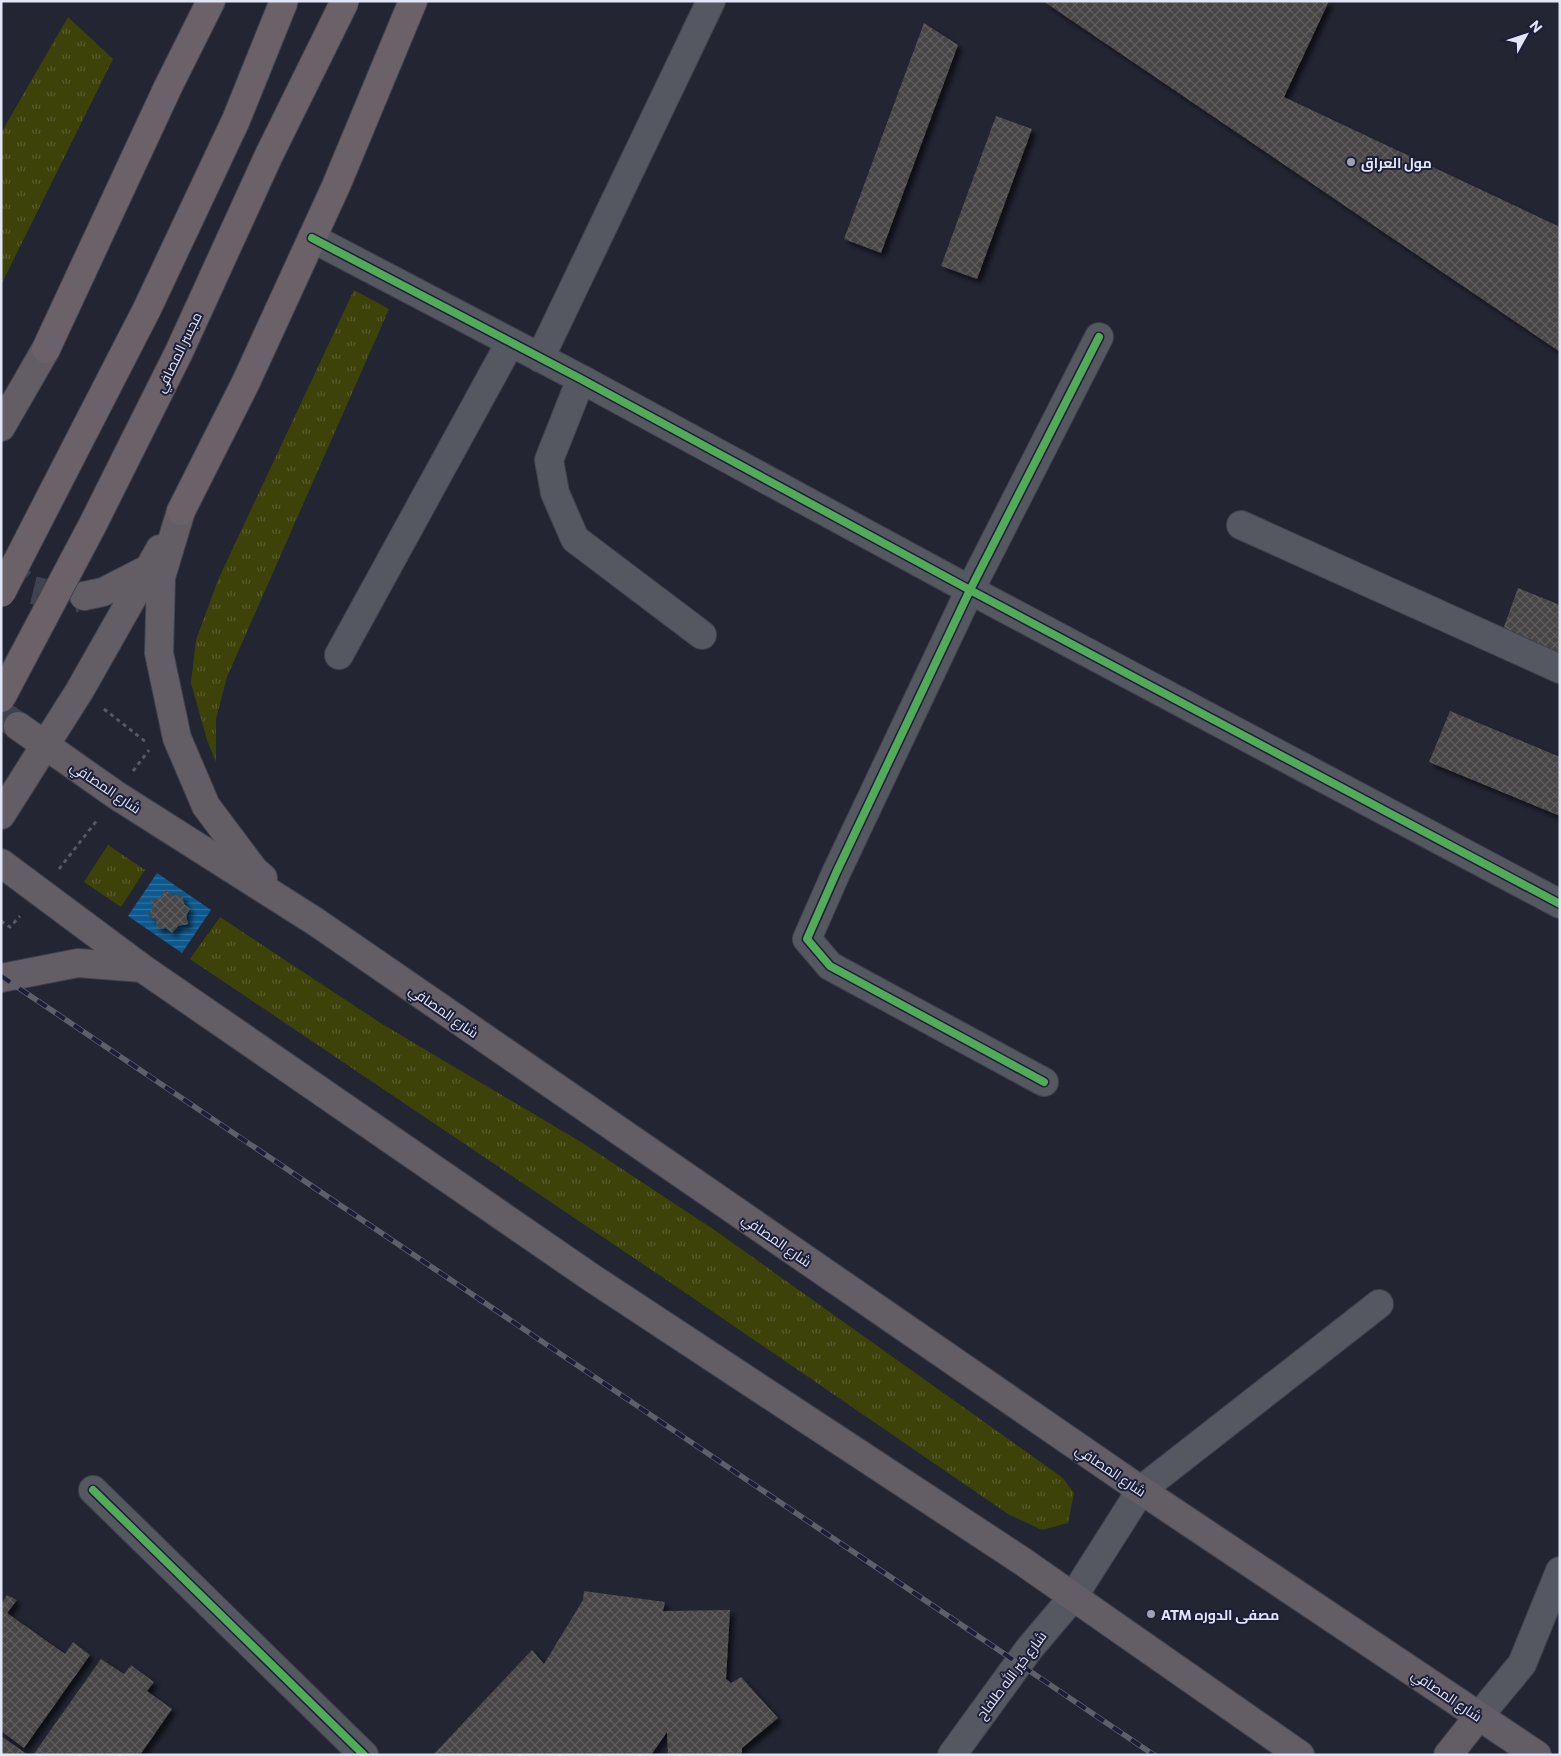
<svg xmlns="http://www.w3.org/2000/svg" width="1561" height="1756" font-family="Commissioner,Cairo,sans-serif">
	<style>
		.grass { fill: url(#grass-tufts) }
		.water { fill: url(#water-rules) }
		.building { fill: url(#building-cross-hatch); filter: url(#shadow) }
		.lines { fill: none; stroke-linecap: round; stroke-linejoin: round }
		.major-tunnel { stroke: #404250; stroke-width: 28; stroke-dasharray: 28 14; stroke-linecap: butt }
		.minor-casing { stroke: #41424e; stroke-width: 30 }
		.major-casing { stroke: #41424e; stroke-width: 30 }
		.highway-casing { stroke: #41424e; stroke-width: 30 }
		.path { stroke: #575862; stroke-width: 3; stroke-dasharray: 4 4; stroke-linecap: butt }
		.minor { stroke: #555761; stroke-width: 28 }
		.major { stroke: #635d66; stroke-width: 28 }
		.highway { stroke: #6a6169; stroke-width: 28 }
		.rail-casing { stroke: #5e5f6a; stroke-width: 5.5 }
		.rail { stroke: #1d1f39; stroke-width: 4; stroke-dasharray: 11; stroke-linecap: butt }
		.highway-bridge-casing { stroke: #41424e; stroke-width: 30; stroke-linecap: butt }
		.highway-bridge { stroke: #6a6169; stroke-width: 28 }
		.cycleway-casing { stroke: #1d1f39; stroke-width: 11 }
		.cycleway { stroke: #51ab58; stroke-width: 8 }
		.poi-dot { fill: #a0a2b2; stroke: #1d1f39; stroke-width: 2 }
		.labels { text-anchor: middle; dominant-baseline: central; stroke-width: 4; stroke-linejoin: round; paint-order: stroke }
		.poi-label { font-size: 14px; font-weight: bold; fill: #e3e6f7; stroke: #1d1f39; text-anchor: start }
		.street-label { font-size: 14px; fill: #e3e6f7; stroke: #1d1f39 }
	</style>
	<defs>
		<pattern id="grass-tufts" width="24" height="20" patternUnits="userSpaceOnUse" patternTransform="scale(1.25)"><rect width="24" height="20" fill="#3d4209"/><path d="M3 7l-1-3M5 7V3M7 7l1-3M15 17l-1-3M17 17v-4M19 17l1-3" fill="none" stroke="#595d2e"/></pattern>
		<pattern id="water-rules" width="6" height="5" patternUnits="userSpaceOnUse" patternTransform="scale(1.25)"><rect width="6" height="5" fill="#0d598f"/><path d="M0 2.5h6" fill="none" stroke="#3071a0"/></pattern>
		<pattern id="building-cross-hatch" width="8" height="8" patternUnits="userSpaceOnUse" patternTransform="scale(1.25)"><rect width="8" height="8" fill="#474444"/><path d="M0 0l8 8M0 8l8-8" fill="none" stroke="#615f60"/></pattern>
		<filter id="shadow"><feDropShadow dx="4.5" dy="4.5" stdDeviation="2.5" flood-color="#0009"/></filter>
	</defs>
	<rect width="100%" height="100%" fill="#232533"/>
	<path class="grass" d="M68,17L113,59L1,285V133Z
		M354,290L389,309L227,677L216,719V762L207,740L191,683L196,640L218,580Z
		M108,845L145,870L121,907L84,882Z
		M220,917L382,1024L581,1142L713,1229L1063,1478L1074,1493L1068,1523L1042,1530L1008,1514L674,1285L190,959Z"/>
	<path class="water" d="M157,873L211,910L182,953L128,916Z"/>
	<path class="building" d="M1043,1H1329L1284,97L1560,227V352Z
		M924,23L958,45L881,253L844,239Z
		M996,116L1032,129L977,279L941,266Z
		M1518,588L1560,605V658L1501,635Z
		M1450,711L1560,757V816L1429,762Z
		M166,890L173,896L182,894L184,904L190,909L186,915L188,924L178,926L172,933L166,928L157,929L156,920L148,915L153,908L151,900L160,898Z
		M584,1591L665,1602L663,1611L730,1610L726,1679L731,1683L741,1677L778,1718L742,1748V1755H668L667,1732L651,1755H433L532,1650L544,1664L583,1600Z
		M7,1595L17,1600L7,1613L65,1654L73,1642L90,1655L24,1748L1,1731V1604Z
		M101,1659L124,1674L131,1665L154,1682L147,1691L172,1709L140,1755H33Z
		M1,1736L28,1755H1Z"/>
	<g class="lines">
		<path class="major-tunnel" d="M1,564L29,589L70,599L77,598
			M1,714L18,726"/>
		<g class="minor-casing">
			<path id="minor" d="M312,238L581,379L970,590L1099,337
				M540,358L711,1
				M581,379L549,460L555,493L575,539L702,635
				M1241,525L1560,669
				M339,655L510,343
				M1044,1082L830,966L807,939L836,873L970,590L1560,904
				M93,1490L364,1755
				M1479,1716L1522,1664L1560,1571
				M952,1755L1029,1649L1073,1597L1141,1490L1379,1304"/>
		</g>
		<g class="major-casing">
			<path id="major" d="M1,427L46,349
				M181,511L161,577L159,653L177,738L206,806L254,870L263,878
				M84,596L103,592L150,568
				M18,726L116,795L316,922L1129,1482L1537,1755
				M1,815L80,690L160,549
				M1,863L142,968L592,1278L1022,1561L1300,1755
				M1,978L78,963L142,968
				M1448,1755L1479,1716"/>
		</g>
		<g class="highway-casing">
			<path id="highway" d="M46,349L168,87L211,1
				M181,511L246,382L336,186L413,1"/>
		</g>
		<path class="path" d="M104,709L146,742
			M133,771L149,750
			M59,869L98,819
			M1,921L10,927L20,916"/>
		<use href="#minor" class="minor"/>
		<use href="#major" class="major"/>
		<use href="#highway" class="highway"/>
		<g class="rail-casing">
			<path id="rail" d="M1,976L1154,1755"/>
		</g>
		<use href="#rail" class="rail"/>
		<g class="highway-bridge-casing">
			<path id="highway-bridge" d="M1,593L147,309L236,120L284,1
				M1,698L92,526L179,352L269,155L345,1"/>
		</g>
		<use href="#highway-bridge" class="highway-bridge"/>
		<g class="cycleway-casing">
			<path id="cycleway" d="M312,238L581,379L970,590L1099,337
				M1044,1082L830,966L807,939L836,873L970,590L1560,904
				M93,1490L364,1755"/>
		</g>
		<use href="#cycleway" class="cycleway"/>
	</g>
	<g class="poi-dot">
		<circle cx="1351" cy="162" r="5"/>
		<circle cx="1151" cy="1614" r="5"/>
	</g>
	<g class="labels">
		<g class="poi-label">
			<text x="1361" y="162">مول العراق</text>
			<text x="1161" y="1614">ATM مصفى الدوره</text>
		</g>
		<g class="street-label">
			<text transform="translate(178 352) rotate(-64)">مجسر المصافي</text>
			<text transform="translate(106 787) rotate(34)">شارع المصافي</text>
			<text transform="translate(444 1011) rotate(35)">شارع المصافي</text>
			<text transform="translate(777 1240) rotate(35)">شارع المصافي</text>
			<text transform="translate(1111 1470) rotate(34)">شارع المصافي</text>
			<text transform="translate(1011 1675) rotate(-53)">شارع خير الله طلفاح</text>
			<text transform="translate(1447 1695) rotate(34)">شارع المصافي</text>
		</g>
	</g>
	<rect width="1561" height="1756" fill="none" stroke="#e3e6f7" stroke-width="5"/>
	<g transform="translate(1526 35) rotate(50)" stroke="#1d1f39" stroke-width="4" paint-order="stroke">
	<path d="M0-4L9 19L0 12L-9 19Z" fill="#e3e6f7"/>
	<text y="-8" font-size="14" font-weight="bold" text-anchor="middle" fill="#e3e6f7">N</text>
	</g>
</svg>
